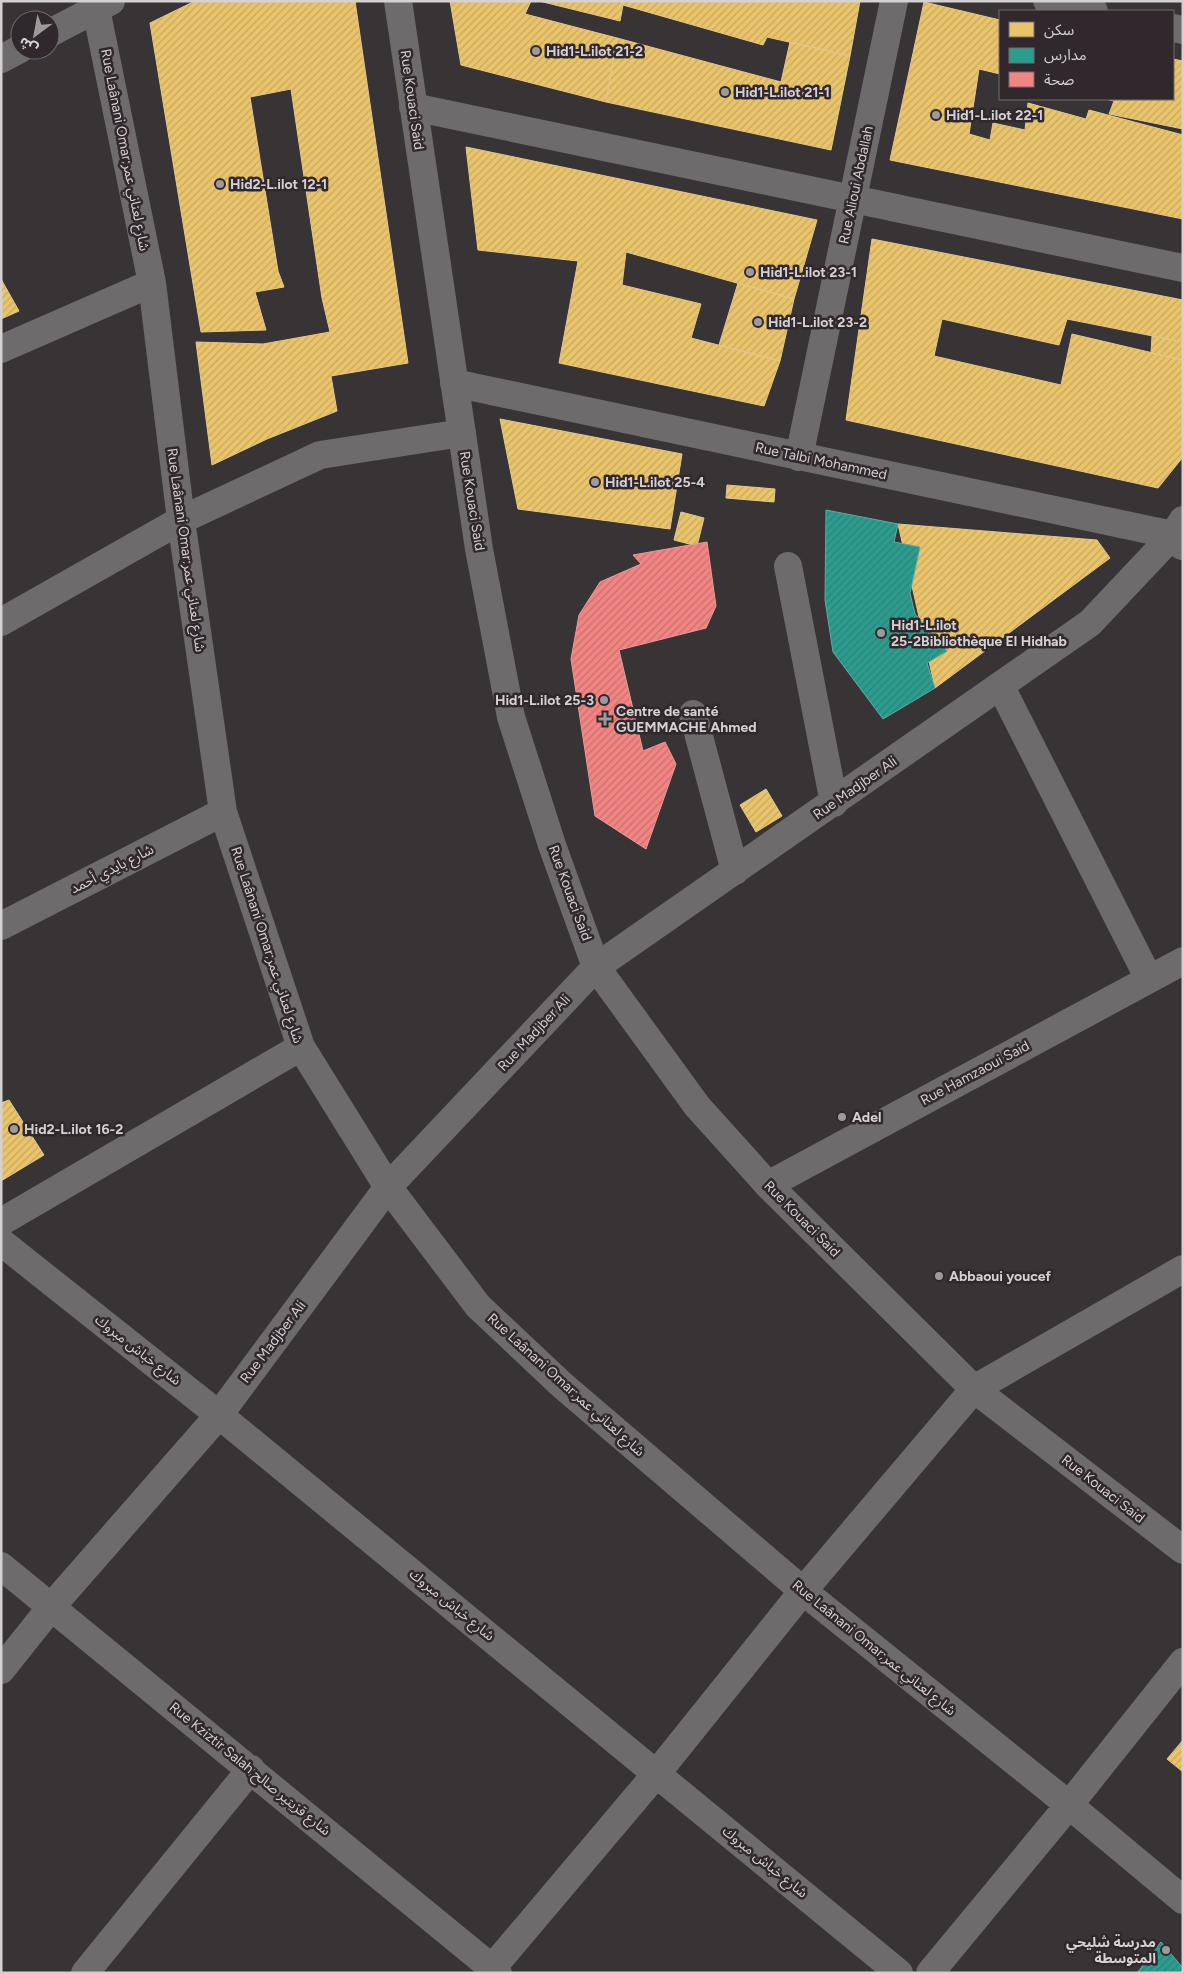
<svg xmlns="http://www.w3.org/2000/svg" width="1184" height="1974" font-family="Figtree,'Noto Sans Arabic',sans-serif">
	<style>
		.homes { fill: url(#homes-hatch); stroke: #e3c889 }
		.schools { fill: url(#schools-hatch); stroke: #5daca3 }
		.health { fill: url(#health-hatch); stroke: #e99b9a }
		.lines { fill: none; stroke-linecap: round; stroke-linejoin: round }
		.minor { stroke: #6e6b6d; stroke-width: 28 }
		.poi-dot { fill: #9e999b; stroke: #30282c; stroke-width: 2 }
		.labels { text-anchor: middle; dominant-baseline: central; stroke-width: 5; stroke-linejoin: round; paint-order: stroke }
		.poi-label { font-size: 14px; font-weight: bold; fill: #d5d0d2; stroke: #30282c; text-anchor: start }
		.street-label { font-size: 14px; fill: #d5d0d2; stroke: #30282c }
	</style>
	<defs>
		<pattern id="homes-hatch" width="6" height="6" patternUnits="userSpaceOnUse" patternTransform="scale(1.25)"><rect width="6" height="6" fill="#e9c46a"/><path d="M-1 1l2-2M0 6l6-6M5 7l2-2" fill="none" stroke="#c7a961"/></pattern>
		<pattern id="schools-hatch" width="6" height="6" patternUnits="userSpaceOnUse" patternTransform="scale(1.25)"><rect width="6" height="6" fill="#2a9d8f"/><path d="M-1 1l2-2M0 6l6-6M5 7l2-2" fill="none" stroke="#318077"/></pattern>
		<pattern id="health-hatch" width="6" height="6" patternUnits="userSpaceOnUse" patternTransform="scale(1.25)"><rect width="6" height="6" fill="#f28482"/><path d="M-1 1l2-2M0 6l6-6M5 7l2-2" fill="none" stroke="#c67271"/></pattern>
	</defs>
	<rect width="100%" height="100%" fill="#383436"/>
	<path class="homes" d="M195,1H355L408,363L331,376L337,411L267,439L212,465L196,342L263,344L330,332L322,298L291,89L250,97L278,271L284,287L255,292L266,330L201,332L150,23Z
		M450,1H531L525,14L617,38L606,102L461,65Z
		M539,1H860L850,56L767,37L763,45L623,5L620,21Z
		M924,2L1000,20V74L979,69L969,134L990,140L993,123L1025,130L1028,103L1086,119L1089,110L1183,135V219L890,160Z
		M617,38L781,82L790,42L850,56L831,150L606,102Z
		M1173,59L1183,61V129L1109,114L1114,101L1106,99H1173Z
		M466,147L817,220L794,299L626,252L622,285L701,304L691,338L780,361L764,406L559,363L578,261L478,250Z
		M872,239L1183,300V342L1067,319L1059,345L942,319L934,356L1061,385L1072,334L1183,360V457L1158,488L846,420Z
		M1,279L19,311L1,319Z
		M738,283L794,299L780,361L719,345Z
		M1152,336L1183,342V360L1151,353Z
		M500,419L682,454L670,529L518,509Z
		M727,485L775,489L774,502L726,498Z
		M681,512L704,518L697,546L674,540Z
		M898,524L1097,540L1110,558L935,688Z
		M766,789L782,816L756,832L740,805Z
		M9,1100L44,1155L1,1181V1103Z
		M1183,1740V1772L1167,1759Z"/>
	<path class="schools" d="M826,510L898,524L894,542L920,547L910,593L915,614L947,651L927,663L935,688L883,719L833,652L825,600Z
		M1161,1942L1183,1968V1973H1137Z"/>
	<path class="health" d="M707,542L716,606L706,628L619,650L643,751L665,742L676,764L646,849L595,816L571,659L579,615L600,582L641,564L633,555Z"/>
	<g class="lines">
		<path class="minor" d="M398,1L479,549L511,717L552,845L596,967L697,1106L768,1185L974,1389L1183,1550
			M1047,1L1094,11
			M96,9L152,283L181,520L223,812L301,1047L388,1187L478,1306L562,1385L803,1591L1069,1805L1183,1900
			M1173,28L1183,30
			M50,33L111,1
			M1,59L20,49
			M413,107L1183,268
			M1,349L152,283
			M454,383L1173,535L1182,546
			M799,457L894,1
			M788,566L834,803
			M1,622L181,520L320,455L462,433
			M1001,687L1149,979
			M693,714L735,871
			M1,926L223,812
			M768,1185L1183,961
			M1,1222L301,1047
			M1,1242L219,1415L899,1973
			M1,1566L498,1973
			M1,1670L52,1606L219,1415L388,1187L596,967L1090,623L1173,535L1183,520
			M85,1973L251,1769
			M488,1973L657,1773L803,1591L974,1389L1183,1269
			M930,1973L1069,1805L1183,1662"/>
	</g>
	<g class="poi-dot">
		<circle cx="536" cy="51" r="5"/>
		<circle cx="725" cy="92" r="5"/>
		<circle cx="936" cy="115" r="5"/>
		<circle cx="220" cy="184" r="5"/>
		<circle cx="750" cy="272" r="5"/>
		<circle cx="758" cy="322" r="5"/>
		<circle cx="595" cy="482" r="5"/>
		<circle cx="881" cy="633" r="5"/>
		<circle cx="604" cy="700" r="5"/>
		<path d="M602.5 711.5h5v5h5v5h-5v5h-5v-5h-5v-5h5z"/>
		<circle cx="842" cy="1117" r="5"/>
		<circle cx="14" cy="1129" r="5"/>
		<circle cx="939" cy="1276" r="5"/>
		<circle cx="1166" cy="1950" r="5"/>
	</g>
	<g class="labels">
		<g class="poi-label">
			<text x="546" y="51">Hid1-L.ilot 21-2</text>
			<text x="735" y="92">Hid1-L.ilot 21-1</text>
			<text x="946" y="115">Hid1-L.ilot 22-1</text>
			<text x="230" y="184">Hid2-L.ilot 12-1</text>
			<text x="760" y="272">Hid1-L.ilot 23-1</text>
			<text x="768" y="322">Hid1-L.ilot 23-2</text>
			<text x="605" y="482">Hid1-L.ilot 25-4</text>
			<text x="891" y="625">Hid1-L.ilot<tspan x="891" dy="16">25-2Bibliothèque El Hidhab</tspan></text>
			<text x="594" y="700" text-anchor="end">Hid1-L.ilot 25-3</text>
			<text x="616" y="711">Centre de santé<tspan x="616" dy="16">GUEMMACHE Ahmed</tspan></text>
			<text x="852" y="1117">Adel</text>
			<text x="24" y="1129">Hid2-L.ilot 16-2</text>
			<text x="949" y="1276">Abbaoui youcef</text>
			<text x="1156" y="1942" text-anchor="end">مدرسة شليحي<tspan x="1156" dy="16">المتوسطة</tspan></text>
		</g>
		<g class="street-label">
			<text transform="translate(412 100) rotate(82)">Rue Kouaci Said</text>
			<text transform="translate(125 150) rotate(79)">Rue Laânani Omar;شارع لعناني عمر</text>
			<text transform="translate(856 185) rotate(-78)">Rue Alioui Abdallah</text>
			<text transform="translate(821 461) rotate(12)">Rue Talbi Mohammed</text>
			<text transform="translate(472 501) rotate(81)">Rue Kouaci Said</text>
			<text transform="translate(186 550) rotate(82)">Rue Laânani Omar;شارع لعناني عمر</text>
			<text transform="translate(855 788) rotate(-35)">Rue Madjber Ali</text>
			<text transform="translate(112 869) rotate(-27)">شارع بايدي أحمد</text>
			<text transform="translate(570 893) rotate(70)">Rue Kouaci Said</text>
			<text transform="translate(267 945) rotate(72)">Rue Laânani Omar;شارع لعناني عمر</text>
			<text transform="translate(534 1033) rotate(-47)">Rue Madjber Ali</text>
			<text transform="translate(975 1073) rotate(-28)">Rue Hamzaoui Said</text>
			<text transform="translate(802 1219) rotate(45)">Rue Kouaci Said</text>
			<text transform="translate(273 1342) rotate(-53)">Rue Madjber Ali</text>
			<text transform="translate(138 1350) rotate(38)">شارع خباش مبروك</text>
			<text transform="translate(566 1385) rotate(42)">Rue Laânani Omar;شارع لعناني عمر</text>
			<text transform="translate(1103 1489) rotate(38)">Rue Kouaci Said</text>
			<text transform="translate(452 1605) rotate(39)">شارع خباش مبروك</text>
			<text transform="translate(874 1648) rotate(39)">Rue Laânani Omar;شارع لعناني عمر</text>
			<text transform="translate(250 1769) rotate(39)">Rue Kziztir Salah;شارع قزيتير صالح</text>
			<text transform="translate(765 1862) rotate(39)">شارع خباش مبروك</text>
		</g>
	</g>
	<rect width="1184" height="1974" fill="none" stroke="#d5d0d2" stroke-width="5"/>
	<rect x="999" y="10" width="175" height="90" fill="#30282c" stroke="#726b6e"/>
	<rect x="1009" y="22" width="25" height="15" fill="#e9c46a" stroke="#726b6e"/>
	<text x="1044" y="35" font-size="15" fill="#d5d0d2">سكن</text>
	<rect x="1009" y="48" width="25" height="15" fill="#2a9d8f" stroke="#726b6e"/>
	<text x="1044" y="60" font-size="15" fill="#d5d0d2">مدارس</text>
	<rect x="1009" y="72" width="25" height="15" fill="#f28482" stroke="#726b6e"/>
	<text x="1044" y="85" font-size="15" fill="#d5d0d2">صحة</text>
	<g transform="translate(35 35) rotate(212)"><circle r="24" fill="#30282c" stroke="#726b6e"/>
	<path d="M0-4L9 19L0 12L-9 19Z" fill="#9e999b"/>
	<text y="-8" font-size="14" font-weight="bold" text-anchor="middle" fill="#d5d0d2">ش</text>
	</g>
</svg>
